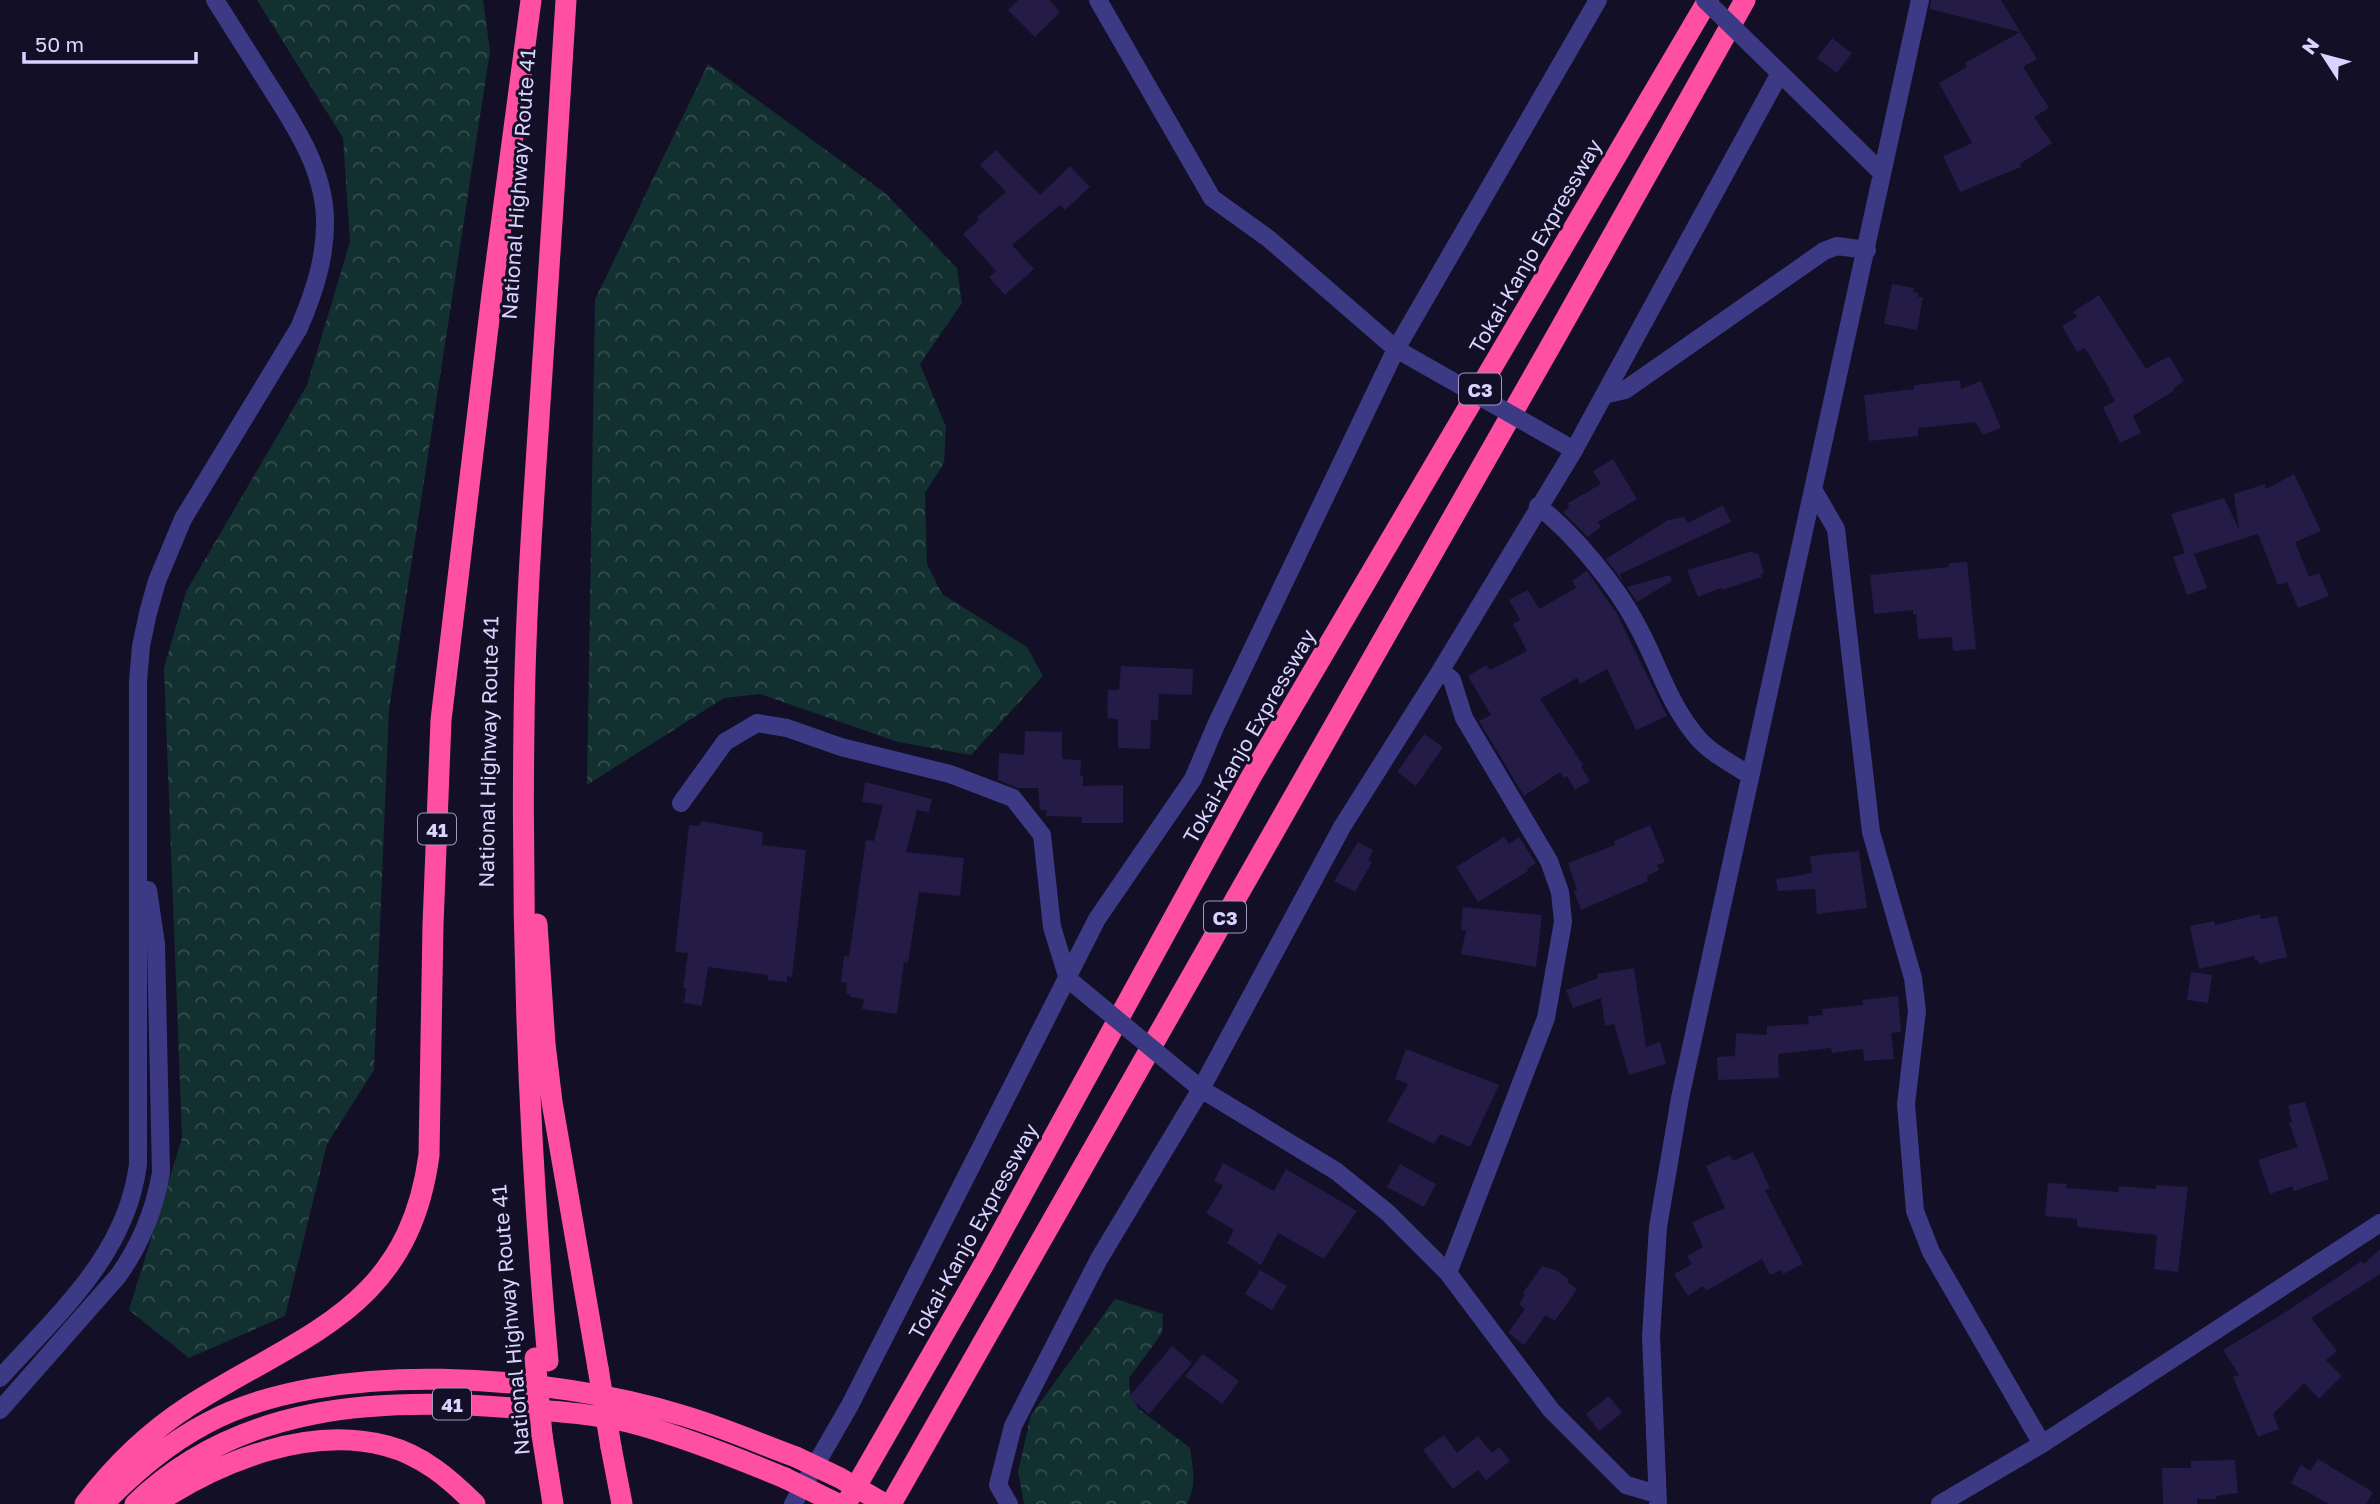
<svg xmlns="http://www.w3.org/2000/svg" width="2380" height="1504" font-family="'Golos Text',sans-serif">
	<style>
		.forest { fill: url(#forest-crowns) }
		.building { fill: #241b47 }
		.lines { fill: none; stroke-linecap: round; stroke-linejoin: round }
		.minor { stroke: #3d3a85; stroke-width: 18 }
		.highway { stroke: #ff4fa3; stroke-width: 21 }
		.minor-bridge { stroke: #3d3a85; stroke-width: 18 }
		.highway-bridge { stroke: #ff4fa3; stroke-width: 21 }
		.labels { text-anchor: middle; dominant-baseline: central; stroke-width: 6; stroke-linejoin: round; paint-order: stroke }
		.shield { fill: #130f26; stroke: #9e99be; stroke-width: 2 }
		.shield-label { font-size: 19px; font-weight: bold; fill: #d9d4ff }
		.street-label { font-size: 21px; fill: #d9d4ff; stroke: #130f26 }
	</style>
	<defs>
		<pattern id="forest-crowns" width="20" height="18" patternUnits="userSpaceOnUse" patternTransform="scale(1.75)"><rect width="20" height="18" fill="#12302f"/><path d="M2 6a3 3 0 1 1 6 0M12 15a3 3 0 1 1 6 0" fill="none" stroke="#344d4e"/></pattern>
	</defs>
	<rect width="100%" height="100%" fill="#130f26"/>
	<path class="forest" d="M257,0H483L490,51L389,709L374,1070L327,1144L285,1316L189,1358L129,1310L182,1138L164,668L186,592L307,385L350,242L343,138Z
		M708,64L885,193L957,268L962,303L920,364L946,427L944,463L925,493L927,564L942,594L1027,647L1043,676L971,755L898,742L760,694L724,698L587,785L595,300Z
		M1115,1299L1163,1314L1162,1333L1129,1378L1130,1395L1139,1409L1190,1448C1193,1469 1197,1485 1187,1504H1024L1018,1472L1031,1415Z"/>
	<path class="building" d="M1018,0H1049L1060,12L1035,37L1008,10Z
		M1931,0H2001L2037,59L2023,67L2049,108L2034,117L2052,143L2020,164L2021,167L1960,192L1943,156L1972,143L1939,83L1967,67L1965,63L2020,32L1930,9Z
		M1832,38L1852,53L1837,73L1817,58Z
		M996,150L1040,195L1070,166L1090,187L1065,210L1060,205L1012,245L1034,269L1005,295L989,277L996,271L963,234L979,220L977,217L1006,192L980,165Z
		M1892,284L1914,288L1913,292L1918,293V297H1923L1917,330L1884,324Z
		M2099,295L2146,369L2169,356L2184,381L2174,388L2175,390L2133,416L2141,433L2120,443L2103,407L2115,401L2109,391L2110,390L2085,348L2077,352L2062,326L2077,317L2073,312Z
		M1960,380L1961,389L1981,381L2001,428L1983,435L1976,422L1918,428V436L1869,441L1864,395L1914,389V385Z
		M1613,459L1637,499L1598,522L1601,527L1588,537L1563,512L1569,507L1568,503L1601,484L1593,471Z
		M2294,474L2321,531L2295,542L2309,577L2319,573L2329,596L2298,608L2287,582L2278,585L2258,534L2194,554L2207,588L2187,595L2173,557L2185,553L2171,514L2224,498L2239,529L2234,494L2265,484L2266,489Z
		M1723,505L1731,522L1620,574L1623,582L1606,559L1668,520L1684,517L1688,523Z
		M1753,551L1754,554L1758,553L1764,573L1761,574L1762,577L1722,590L1721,588L1698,597L1687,570Z
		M1967,562L1976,649L1953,651L1952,637L1918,639L1916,614L1913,615V610L1874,614L1870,575L1949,567V563Z
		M1587,571L1617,614L1667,716L1636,730L1607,669L1580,684L1577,678L1540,699L1583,765L1581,767L1590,781L1575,790L1567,776L1564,778L1560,772L1524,796L1479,721L1491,715L1468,676L1486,665L1490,670L1527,651L1513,624L1520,620L1509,600L1528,590L1539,609L1576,588L1572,581Z
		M1670,575L1672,581L1637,602L1627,587Z
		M1121,666L1193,669L1192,695L1159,694L1158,720H1151L1150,749L1118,748V719L1107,718L1108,690H1119Z
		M1025,731L1062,732V759L1081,760L1080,775L1083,776V786L1123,785V823H1082V817L1046,816L1047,810H1040L1038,788H1017L998,780L999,753L1024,755Z
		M1424,734L1443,747L1416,786L1397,772Z
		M865,782L932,799L929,812L917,810L906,852L964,858L960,896L919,892L908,963L904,962L897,1014L862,1009L864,999L850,997V994L846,993L847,983L841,982L844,956L849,957L866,840L874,841L883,805L862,802Z
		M701,821L763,832L762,845L806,850L792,977L787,976V982L768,980V975L708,967L702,1006L684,1003L686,989L683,988L688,953L675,952L689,825L700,826Z
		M1650,825L1665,862L1657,865L1659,870L1647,876L1648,881L1581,910L1574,891L1577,890L1568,863L1615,845L1614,841Z
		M1504,837L1509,844L1519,837L1536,863L1527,869L1528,871L1478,902L1456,867Z
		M1358,842L1373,850L1368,860L1372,862L1355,892L1334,881Z
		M1859,851L1867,908L1817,914L1815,889L1778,891L1776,879L1812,873L1810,856Z
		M1463,907L1542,915L1536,967L1461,954L1466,930H1461Z
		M2260,914L2261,919L2277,916L2287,957L2259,964L2258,960L2255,961L2254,956L2199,969L2190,926L2214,921L2215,925Z
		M1634,968L1646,1047L1660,1042L1666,1064L1629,1075L1614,1024L1605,1026L1601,998L1573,1008L1566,990L1598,978L1597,974Z
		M2191,972L2212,975L2208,1003L2187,1000Z
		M1898,996L1901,1032L1891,1033L1894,1059L1864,1061L1863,1049L1832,1053L1831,1048L1778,1054L1779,1078L1718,1080L1717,1057L1735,1056L1736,1033L1767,1035V1026L1809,1024L1808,1016L1823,1015L1822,1009L1863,1005L1862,1000Z
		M1406,1049L1499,1085L1470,1147L1440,1134L1434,1144L1387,1121L1408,1084L1395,1079Z
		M2305,1102L2329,1179L2294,1191L2292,1186L2270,1194L2258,1160L2298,1147L2289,1123L2292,1122L2288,1105Z
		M1753,1152L1770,1188L1765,1190L1803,1264L1783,1274L1781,1270L1770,1275L1762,1259L1706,1291L1703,1286L1688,1296L1674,1274L1692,1264L1687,1256L1703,1247L1692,1222L1725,1208L1706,1166L1730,1155L1733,1161Z
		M1223,1163L1274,1191L1286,1169L1357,1211L1324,1259L1278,1233L1261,1265L1227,1243L1234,1230L1206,1213L1223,1186L1214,1181Z
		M1400,1164L1436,1184L1424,1207L1387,1187Z
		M2048,1183L2067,1184L2066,1188L2118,1192L2119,1186L2156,1189V1185L2188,1187L2178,1272L2154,1269L2157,1235L2077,1227V1219L2045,1216Z
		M2380,1249V1274L2311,1318L2337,1351L2326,1360L2342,1376L2319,1399L2304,1383L2273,1414L2279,1429L2258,1437L2233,1377L2239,1375L2223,1350L2281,1315L2362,1261L2364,1264Z
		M1542,1266L1556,1270L1569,1279L1567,1282L1577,1289L1555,1321L1546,1315L1524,1345L1508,1333L1525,1309L1519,1304L1525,1295L1523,1293Z
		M1260,1270L1287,1286L1272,1310L1245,1294Z
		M1172,1346L1192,1363L1149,1414L1129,1397Z
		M1203,1354L1239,1381L1222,1404L1185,1376Z
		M1609,1396L1622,1413L1599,1431L1586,1414Z
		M1444,1435L1457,1453L1478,1436L1492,1453L1499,1447L1510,1461L1486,1480L1478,1470L1453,1489L1423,1450Z
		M2318,1459L2373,1492L2366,1504H2329L2291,1483L2301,1465L2310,1471Z
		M2235,1460L2238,1493L2216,1496V1499H2197V1504H2163L2162,1468H2191V1461Z"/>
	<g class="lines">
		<path class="minor" d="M1098,0L1212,198L1269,239L1396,349
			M1604,395L1625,390L1824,251L1837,246L1867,250
			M1814,491L1836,529L1871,832L1913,978L1917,1011L1906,1104L1915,1211L1931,1252L2042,1444
			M1538,506C1574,534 1616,585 1637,625C1659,665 1667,701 1697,737C1710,753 1733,764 1749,775
			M1441,670L1452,680L1464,718L1549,861L1560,892L1563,922L1546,1018L1448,1273
			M681,803L725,742L757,723L787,728L841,747L950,774L1013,798L1042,835L1052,927L1068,979
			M1201,1089L1336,1171L1388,1213L1448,1273L1551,1410L1626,1485L1657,1494
			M0,1378C58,1314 127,1254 138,1164V682L141,646L148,613L157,581L183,519L299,328C314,293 326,257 325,219C324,168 293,123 267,82C250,55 232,27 215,0
			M0,1410L118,1276C141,1244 154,1212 161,1173L156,944L148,890
			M793,1504L850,1405L1097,919L1193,779L1216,725L1396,349L1598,0
			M1009,1504L998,1485L1013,1426L1099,1259L1201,1089L1342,827L1441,670L1574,450L1780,73L1882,173
			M1658,1504L1651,1336L1658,1227L1680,1098L1920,0
			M1940,1504L2042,1444L2380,1223"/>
		<path class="highway" d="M537,924L545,1044L552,1102L598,1368
			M548,1361C529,1149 521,938 524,725C525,617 533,510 540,403C549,269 558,134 566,0
			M542,1435L553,1504
			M611,1447L622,1504
			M85,1504C113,1467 149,1432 189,1406C304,1333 408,1310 429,1155L433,925L441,720L492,294L531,0
			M103,1504C135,1472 167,1444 207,1423C330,1357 551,1375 681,1415C720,1426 758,1443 796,1457
			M135,1504C238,1404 378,1397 513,1408C555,1411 599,1414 640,1425C689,1439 737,1458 785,1478
			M155,1504C220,1461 309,1425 387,1446C422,1455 450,1479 475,1504
			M846,1504L984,1264L1251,777L1708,0
			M891,1504L1559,331L1745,0"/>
		<path class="minor-bridge" d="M1705,0L1780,73
			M1396,349L1574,450
			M1068,979L1201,1089"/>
		<path class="highway-bridge" d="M535,1358L542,1435
			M598,1368L611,1447
			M796,1457L840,1478L885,1504
			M785,1478L838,1504"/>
	</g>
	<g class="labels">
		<g class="shield">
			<rect x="1459" y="373.5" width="42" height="31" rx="5"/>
			<rect x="418" y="813.5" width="38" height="31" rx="5"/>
			<rect x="1204" y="901.5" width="42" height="31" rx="5"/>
			<rect x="433" y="1388.5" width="38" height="31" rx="5"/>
		</g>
		<g class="shield-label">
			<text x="1480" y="389">C3</text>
			<text x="437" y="829">41</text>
			<text x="1225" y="917">C3</text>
			<text x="452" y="1404">41</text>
		</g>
		<g class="street-label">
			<text transform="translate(518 184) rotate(-86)">National Highway Route 41</text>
			<text transform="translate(1535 246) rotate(-60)">Tokai-Kanjo Expressway</text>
			<text transform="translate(1249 736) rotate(-60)">Tokai-Kanjo Expressway</text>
			<text transform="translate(488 752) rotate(-89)">National Highway Route 41</text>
			<text transform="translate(973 1231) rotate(-61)">Tokai-Kanjo Expressway</text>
			<text transform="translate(510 1320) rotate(-95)">National Highway Route 41</text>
		</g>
	</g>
	<g transform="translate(2324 56) rotate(306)" stroke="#130f26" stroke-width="5" paint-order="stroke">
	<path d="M0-5L12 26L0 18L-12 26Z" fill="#d9d4ff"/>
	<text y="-10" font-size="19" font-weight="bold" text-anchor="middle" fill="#d9d4ff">N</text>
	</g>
	<path d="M24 52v10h172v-10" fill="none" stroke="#d9d4ff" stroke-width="3.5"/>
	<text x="35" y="52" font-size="21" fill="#d9d4ff" stroke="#130f26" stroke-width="5" paint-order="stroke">50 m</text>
</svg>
